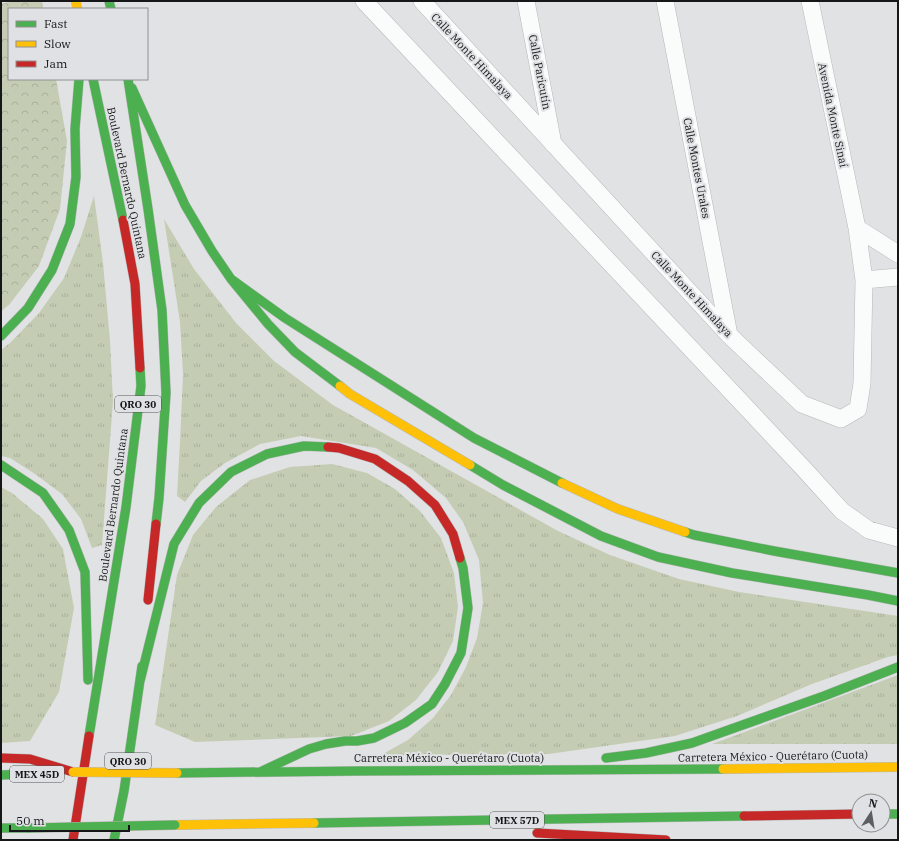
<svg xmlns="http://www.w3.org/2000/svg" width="899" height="841" font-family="'IBM Plex Serif',serif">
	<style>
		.grass { fill: url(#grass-tufts) }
		.park { fill: url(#park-crowns) }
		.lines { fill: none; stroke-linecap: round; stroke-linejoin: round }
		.street-casing { stroke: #b7b8b9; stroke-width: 18 }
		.fast-casing { stroke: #b7b8b9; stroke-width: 10 }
		.slow-casing { stroke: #b7b8b9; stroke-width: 10 }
		.jam-casing { stroke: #b7b8b9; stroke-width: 10 }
		.street { stroke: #fafbfb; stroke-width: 17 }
		.fast { stroke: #4caf50; stroke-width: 9 }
		.slow { stroke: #ffc107; stroke-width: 9 }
		.jam { stroke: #c62828; stroke-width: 9 }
		.fast-bridge-casing { stroke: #bab1b2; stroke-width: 10; stroke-linecap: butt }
		.slow-bridge-casing { stroke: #bab1b2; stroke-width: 10; stroke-linecap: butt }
		.fast-bridge { stroke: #4caf50; stroke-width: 9 }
		.slow-bridge { stroke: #ffc107; stroke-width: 9 }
		.labels { text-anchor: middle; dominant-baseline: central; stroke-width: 4; stroke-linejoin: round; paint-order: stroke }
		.shield { fill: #e0e1e4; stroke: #535455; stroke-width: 1 }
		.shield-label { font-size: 10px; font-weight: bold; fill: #161718 }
		.street-label { font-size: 11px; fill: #161718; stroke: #e0e1e4 }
	</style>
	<defs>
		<pattern id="grass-tufts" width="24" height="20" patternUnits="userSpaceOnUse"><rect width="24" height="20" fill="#c4cdb4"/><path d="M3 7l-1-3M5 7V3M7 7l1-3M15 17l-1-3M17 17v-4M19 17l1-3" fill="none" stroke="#a8af9a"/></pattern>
		<pattern id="park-crowns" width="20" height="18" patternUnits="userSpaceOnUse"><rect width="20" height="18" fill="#c4cdb4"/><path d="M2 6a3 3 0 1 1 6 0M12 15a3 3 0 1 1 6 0" fill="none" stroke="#a8af9a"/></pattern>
	</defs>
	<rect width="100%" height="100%" fill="#e1e2e3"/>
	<path class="grass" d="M94,196L103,263L110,341L113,401L102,545L92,548L81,519L62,494L35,474L10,458L1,456V350L10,343L39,313L64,278L81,237Z
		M164,219L194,269L236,323L274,361L333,405L558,531L610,555L679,579L739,592L898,616V655L888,657L812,684L737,716L675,736L549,754L381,755L408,740L433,718L451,695L466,667L477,638L483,603L479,560L463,522L446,498L413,470L376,448L301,436L260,444L225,463L201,481L185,502L177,496L180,442L183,374L180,322Z
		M332,464L367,473L395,489L420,511L441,538L454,573L458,607L453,641L438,672L416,700L389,721L351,736L195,742L155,725L177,575L193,535L216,507L250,480L290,467Z
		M1,487L12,493L43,519L63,549L74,608L59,692L30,741L1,743Z
		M898,675V744H712Z"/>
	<path class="park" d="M14,1H42L43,9H9V79H56L67,141L60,209L39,266L9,305L1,311V4Z"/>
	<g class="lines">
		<g class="street-casing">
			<path id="street" d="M364,1L804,469L842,511L869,530L898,538
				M422,1L729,335L802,404L841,419L858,409L862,383L864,280L857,228L810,1
				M526,1L553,144
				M665,1L729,335
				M857,228L898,254
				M864,280L898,277"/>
		</g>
		<g class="fast-casing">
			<path id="fast" d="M109,1L111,9
				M93,79L123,220
				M128,79L148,209L162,310L166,393L159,498L156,524
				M132,88L185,205L212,251L231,279L268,324L295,352L340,386
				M231,279L285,318L474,438L562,483
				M1,336L28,308L52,270L70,224L76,177L75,129L79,79
				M1,465L43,493L69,530L85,572L88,680
				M470,465L503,485L601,536L658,557L732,573L868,595L898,601
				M685,532L694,535L774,551L898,573
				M140,681L174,544L199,503L231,472L267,454L304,446L328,447
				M89,736L126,507L141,386L140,368
				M606,758L646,753L692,743L824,696L898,667
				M260,772L309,749L326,744L345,741H357L374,738L405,723L432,704L445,684L461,653L468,608L463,568L460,558
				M177,773L357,771L723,769
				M1,775L56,773
				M883,814H898
				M314,823L744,816
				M1,828H28
				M114,840L124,791L142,666"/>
		</g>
		<g class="slow-casing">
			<path id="slow" d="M76,1L77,9
				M340,386L350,394L470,465
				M562,483L618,509L685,532
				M723,769L898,767
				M175,825L314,823"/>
		</g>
		<g class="jam-casing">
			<path id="jam" d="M123,220L135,284L140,368
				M328,447L339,448L375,459L408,481L435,505L453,534L460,558
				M148,600L156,524
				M1,758L30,759L73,772
				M744,816L859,814
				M537,833L666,840
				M73,840L89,736"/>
		</g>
		<use href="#street" class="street"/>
		<use href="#fast" class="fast"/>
		<use href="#slow" class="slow"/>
		<use href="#jam" class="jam"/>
		<g class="fast-bridge-casing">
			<path id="fast-bridge" d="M28,828L175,825"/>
		</g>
		<g class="slow-bridge-casing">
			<path id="slow-bridge" d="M73,772L177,773"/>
		</g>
		<use href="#fast-bridge" class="fast-bridge"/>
		<use href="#slow-bridge" class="slow-bridge"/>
	</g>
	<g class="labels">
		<g class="shield">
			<rect x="115" y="396" width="46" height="16" rx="3"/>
			<rect x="105" y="753" width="46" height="16" rx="3"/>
			<rect x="10" y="766" width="54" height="16" rx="3"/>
			<rect x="490" y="812" width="54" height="16" rx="3"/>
		</g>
		<g class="shield-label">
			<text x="138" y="404">QRO 30</text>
			<text x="128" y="761">QRO 30</text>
			<text x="37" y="774">MEX 45D</text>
			<text x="517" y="820">MEX 57D</text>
		</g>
		<g class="street-label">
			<text transform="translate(472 56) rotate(47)">Calle Monte Himalaya</text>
			<text transform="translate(540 72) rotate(79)">Calle Paricutín</text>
			<text transform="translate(833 115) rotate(78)">Avenida Monte Sinaí</text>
			<text transform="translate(697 168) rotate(79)">Calle Montes Urales</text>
			<text transform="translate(127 183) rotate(78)">Boulevard Bernardo Quintana</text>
			<text transform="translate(692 294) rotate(47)">Calle Monte Himalaya</text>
			<text transform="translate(113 505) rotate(-82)">Boulevard Bernardo Quintana</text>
			<text transform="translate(773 756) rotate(-1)">Carretera México - Querétaro (Cuota)</text>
			<text x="449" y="758">Carretera México - Querétaro (Cuota)</text>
		</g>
	</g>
	<rect width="899" height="841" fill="none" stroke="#161718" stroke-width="4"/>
	<rect x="8" y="8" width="140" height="72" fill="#e0e1e4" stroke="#8f9092"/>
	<rect x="16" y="21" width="20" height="6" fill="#4caf50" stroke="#8f9092"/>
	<text x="44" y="28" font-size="12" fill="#161718">Fast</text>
	<rect x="16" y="41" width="20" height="6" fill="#ffc107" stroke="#8f9092"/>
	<text x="44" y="48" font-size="12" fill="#161718">Slow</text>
	<rect x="16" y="61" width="20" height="6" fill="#c62828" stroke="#8f9092"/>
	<text x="44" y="68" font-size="12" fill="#161718">Jam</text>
	<g transform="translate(871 813) rotate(12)"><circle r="19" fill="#e0e1e4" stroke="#8f9092"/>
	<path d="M0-3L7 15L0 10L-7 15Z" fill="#5d5e5f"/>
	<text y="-6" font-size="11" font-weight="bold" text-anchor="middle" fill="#161718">N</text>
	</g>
	<path d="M10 825v6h119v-6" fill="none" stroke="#161718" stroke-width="2"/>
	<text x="16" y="825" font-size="12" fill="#161718" stroke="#e0e1e4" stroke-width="3" paint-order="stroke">50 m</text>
</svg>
